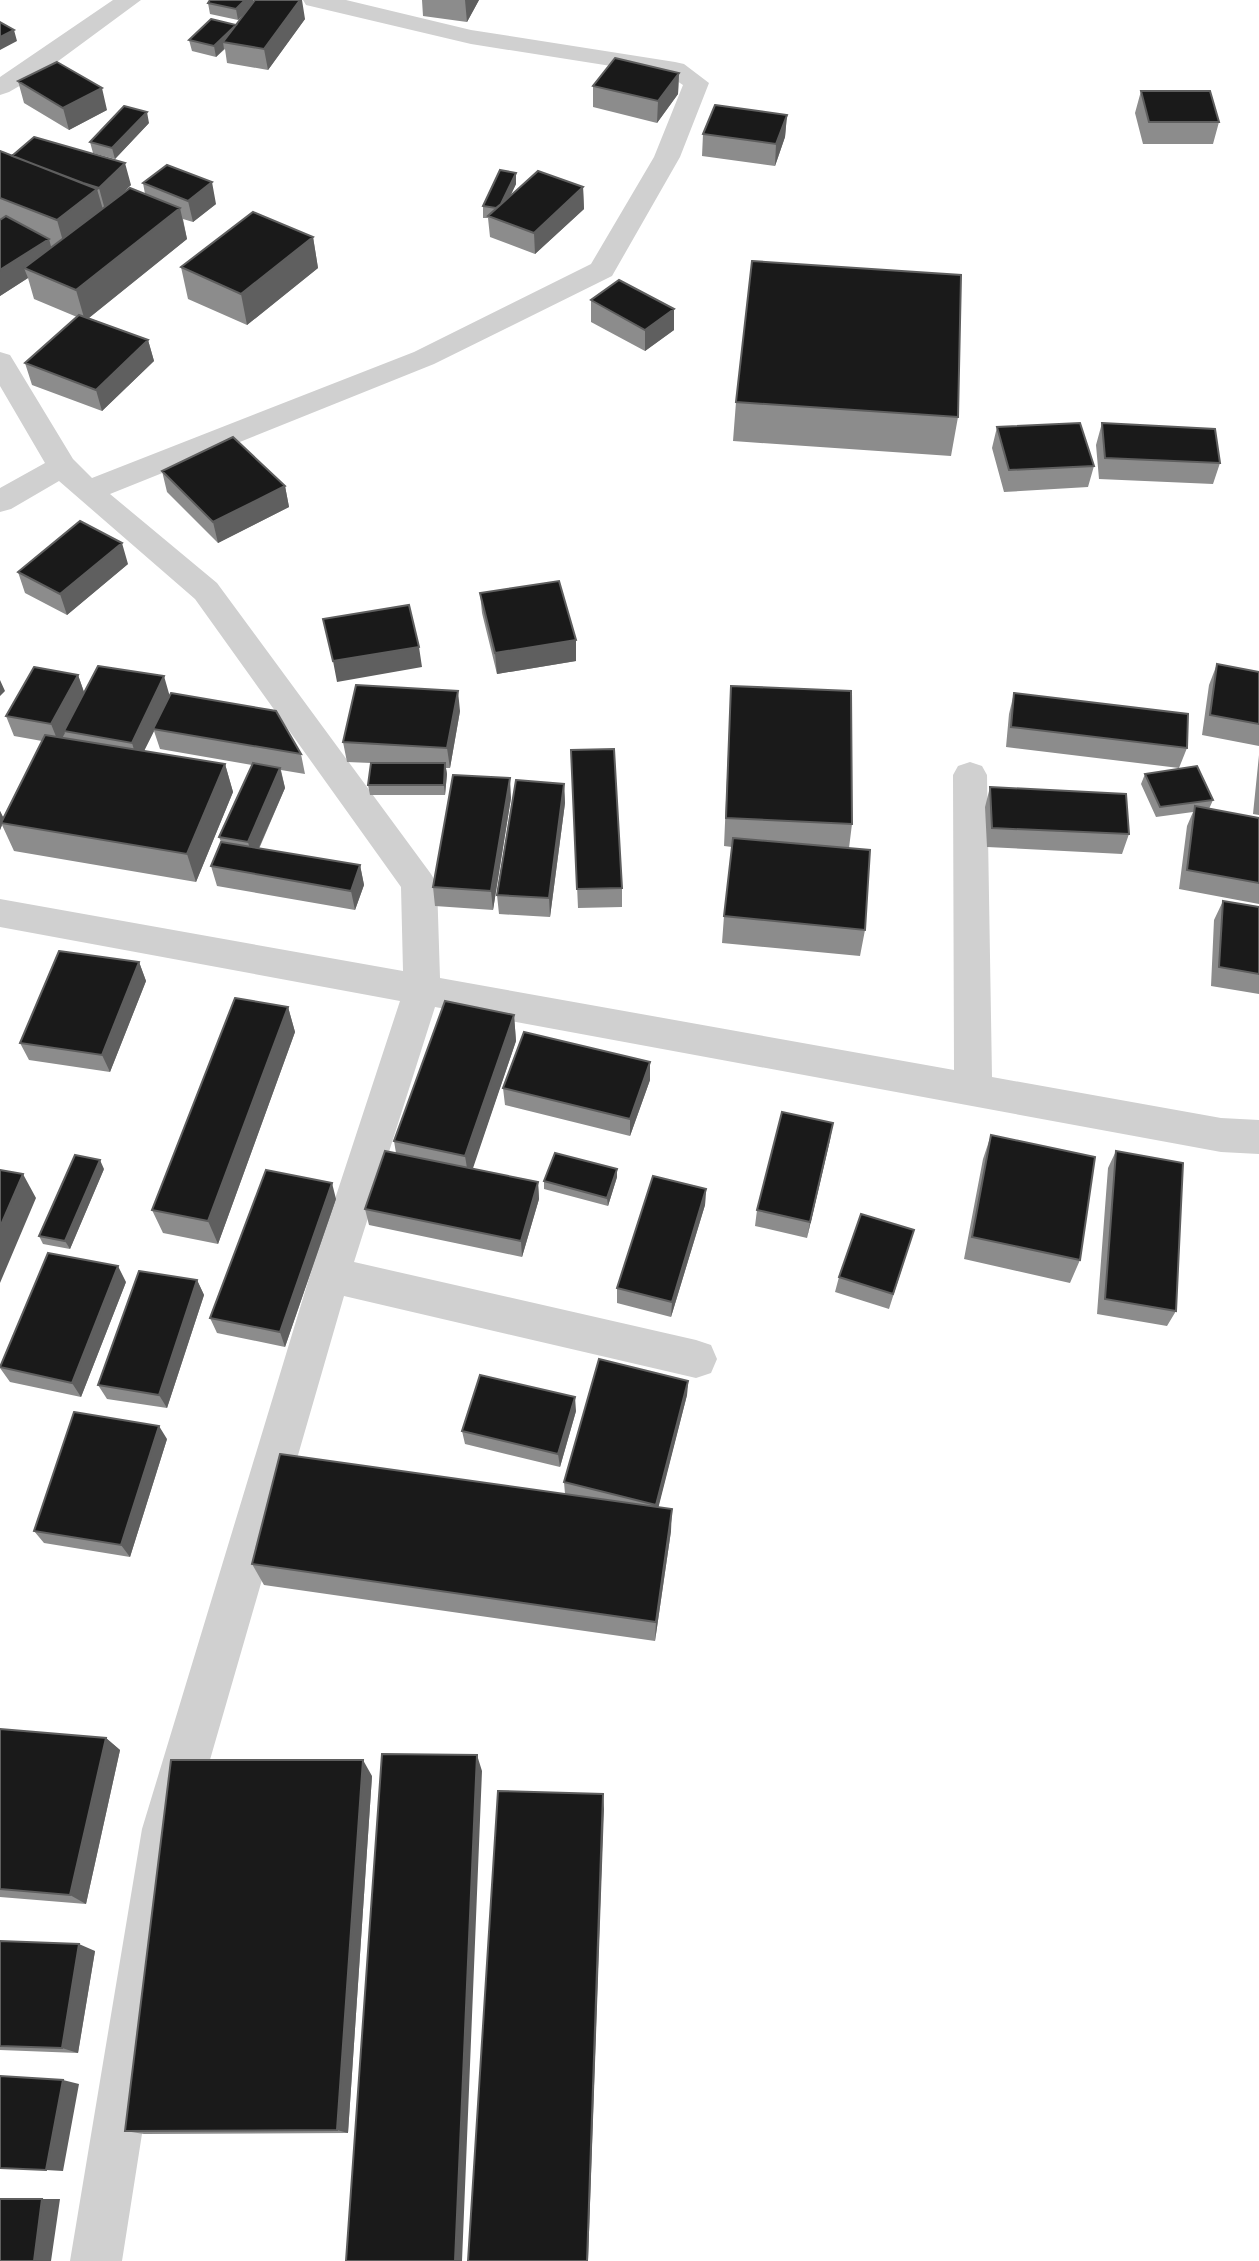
<svg xmlns="http://www.w3.org/2000/svg" width="1259" height="2261" font-family="'Exo 2',sans-serif">
	<style>
		.lines { fill: none; stroke-linecap: round; stroke-linejoin: round }
		.minor { fill: #d0d0d0; fill-rule: evenodd }
		.wall { fill: #8c8c8c }
		.shaded-wall { fill: #5f5f5f }
		.building { fill: #1a1a1a; stroke: #5f5f5f; stroke-width: 2 }
	</style>
	<rect width="100%" height="100%" fill="#fff"/>
	<g class="lines">
		<path class="minor" d="M113,0H141L42,73L9,92L0,95V77Z
			M303,0H346L471,30L675,62L684,64L709,83L680,157L612,276L434,364L110,494L217,583L431,874L437,884L440,978L954,1070L953,775L958,766L970,762L982,766L987,775L992,1077L1221,1118L1259,1120V1154L1221,1152L435,1007L354,1262L696,1340L711,1345L717,1359L711,1373L696,1378L344,1296L190,1829L122,2261H70L142,1829L310,1275L400,1001L0,927V899L403,971L401,887L195,599L59,481L11,509L0,512V488L45,463L0,386V352L10,355L73,459L92,478L414,352L591,264L654,157L683,85L668,75L471,44L306,5Z"/>
	</g>
	<path class="wall" d="M210,0H253L254,1L305,19L268,70L227,63L225,49L216,57L192,51L189,40L236,25L244,14L238,20L210,14L208,3Z
		M422,0H479L467,22L423,16Z
		M679,73L678,94L657,123L593,107V86Z
		M18,81L107,110L69,130L24,103Z
		M1141,91L1219,122L1213,144H1143L1135,113Z
		M787,115L785,137L775,166L702,156L703,134Z
		M149,123L115,159L93,153L90,142Z
		M0,151L12,156L131,185L117,198L145,194L143,183L216,204L193,222L183,219L187,239L89,318L148,340L154,361L102,411L32,385L25,363L77,317L34,299L28,278L0,296Z
		M516,173V184L511,194L583,187L584,209L535,254L490,237L488,218H483V206Z
		M313,237L318,268L247,325L188,299L181,267Z
		M591,300L674,309V330L645,351L591,322Z
		M736,402L958,417L951,456L733,441Z
		M1102,423L1220,463L1213,484L1099,479L1096,445Z
		M997,427L1094,466L1088,487L1004,492L992,448Z
		M162,471L285,486L289,507L218,543L167,492Z
		M128,564L67,615L25,593L18,572Z
		M480,593L576,640V661L497,674L482,613Z
		M1217,664L1259,672V746L1202,735L1209,685Z
		M78,675L84,692L170,695L301,754L305,774L281,770L285,788L259,849L360,865L364,885L355,910L217,886L211,866L221,842L219,837L252,765L160,749L154,731L144,751L225,764L233,792L196,882L14,851L2,825L0,830V811L4,819L42,741L14,736L6,716Z
		M731,686L852,824L849,848L865,930L860,956L722,943L724,916L732,847L724,846Z
		M1014,693L1187,748L1179,768L1006,747L1009,714Z
		M460,711L450,768H446L447,774L445,795H370L368,785L371,763L347,762L343,742Z
		M571,750L622,888V907L578,908Z
		M1259,755V815L1253,814Z
		M1145,774L1213,800L1209,809L1259,818V904L1179,889L1187,826L1193,812L1156,817L1141,784Z
		M564,784L565,803L550,917L499,914L497,895Z
		M990,787L1129,834L1122,854L987,847L985,807Z
		M511,798L493,910L435,906L433,887Z
		M1223,901L1259,907V994L1211,986L1214,920Z
		M139,962L146,981L110,1072L29,1060L20,1043Z
		M288,1007L295,1032L218,1244L163,1233L152,1210Z
		M514,1015L516,1041L472,1169L538,1182L539,1199L522,1257L369,1225L365,1209L396,1153L394,1141Z
		M650,1062V1080L630,1136L505,1105L503,1088Z
		M833,1123L807,1238L755,1226L757,1210Z
		M991,1135L1080,1260L1070,1283L964,1259L983,1159Z
		M1116,1151L1176,1311L1167,1326L1097,1314L1108,1168Z
		M104,1169L70,1249L43,1244L39,1236Z
		M617,1169V1177L608,1206L544,1189V1181Z
		M706,1189L705,1205L671,1317L617,1303V1288Z
		M336,1199L285,1347L217,1333L210,1318Z
		M914,1230L889,1309L835,1292L839,1277Z
		M197,1280L204,1295L167,1408L107,1399L98,1385Z
		M126,1282L81,1397L10,1382L0,1368Z
		M688,1381L687,1395L658,1507L671,1531L655,1641L264,1585L252,1564L565,1494L564,1482Z
		M576,1411L560,1467L465,1444L462,1431Z
		M167,1439L130,1557L44,1543L34,1531Z
		M0,1729L106,1738L120,1750L86,1904L0,1897Z
		M372,1776L348,2133L144,2134L125,2131Z
		M0,1941L95,1951L78,2053L0,2050Z"/>
	<path class="shaded-wall" d="M245,0H253L254,4L238,20L236,9Z
		M300,0H302L305,19L268,70L264,49Z
		M465,0H479L467,22Z
		M236,25L223,42L224,49L216,57L214,46Z
		M14,30L17,41L0,50V37Z
		M679,73L678,94L657,123L658,101Z
		M102,88L107,110L69,130L63,108Z
		M147,112L149,123L115,159L112,148Z
		M787,115L785,137L775,166L776,144Z
		M125,163L131,185L105,210L99,188Z
		M516,173V184L499,220V209Z
		M212,182L216,204L193,222L188,201Z
		M583,187L584,209L535,254L534,233Z
		M97,189L106,220L66,252L57,220Z
		M180,208L187,239L85,321L76,290Z
		M313,237L318,268L247,325L241,294Z
		M49,239L55,261L24,268L28,278L0,296V270Z
		M674,309V330L645,351V330Z
		M148,340L154,361L102,411L96,390Z
		M285,486L289,507L218,543L213,522Z
		M122,543L128,564L67,615L60,594Z
		M576,640V661L497,674L495,653Z
		M419,647L422,667L337,682L333,661Z
		M78,675L85,695L64,731L65,733L59,744L51,724Z
		M164,676L170,697L153,729L154,731L138,763L132,743Z
		M0,680L5,691L0,696Z
		M458,691L460,711L450,768L447,748Z
		M445,763L447,774L445,795L444,785Z
		M225,764L233,792L196,882L187,854Z
		M280,768L285,788L253,861L248,842Z
		M510,778L511,798L493,910L491,891Z
		M564,784L565,803L550,917L549,898Z
		M0,811L5,821L1,823L2,825L0,830Z
		M360,865L364,885L355,910L351,891Z
		M139,962L146,981L110,1072L102,1055Z
		M288,1007L295,1032L218,1244L208,1221Z
		M514,1015L516,1041L469,1180L465,1156Z
		M650,1062V1080L630,1136V1119Z
		M833,1123L830,1140L807,1238L810,1222Z
		M100,1160L104,1169L70,1249L65,1241Z
		M617,1169V1177L608,1206L607,1198Z
		M23,1174L36,1198L0,1283V1227Z
		M538,1182L539,1199L522,1257L521,1241Z
		M332,1183L336,1199L285,1347L280,1332Z
		M706,1189L705,1205L671,1317L672,1302Z
		M118,1266L126,1282L81,1397L72,1383Z
		M197,1280L204,1295L167,1408L159,1395Z
		M688,1381L687,1395L656,1517V1505Z
		M575,1397L576,1411L560,1467L558,1454Z
		M159,1426L167,1439L130,1557L121,1545Z
		M672,1509L671,1531L655,1641L656,1622Z
		M106,1738L120,1750L86,1904L70,1895Z
		M477,1755L482,1771L462,2261H455Z
		M363,1760L372,1776L348,2133L337,2130Z
		M603,1794L604,1809L588,2261H587Z
		M79,1944L95,1951L78,2053L62,2048Z
		M63,2080L79,2084L63,2171L46,2170Z
		M42,2199H60L51,2261H34Z"/>
	<path class="building" d="M210,0H245L236,9L208,3Z
		M255,0H300L264,49L223,42Z
		M211,19L236,25L214,46L189,40Z
		M0,22L14,30L0,37Z
		M615,58L679,73L658,101L593,86Z
		M57,62L102,88L63,108L18,81Z
		M1141,91H1210L1219,122H1149Z
		M715,105L787,115L776,144L703,134Z
		M124,106L147,112L112,148L90,142Z
		M34,137L125,163L99,188L83,183L12,156Z
		M0,151L97,189L57,220L0,198Z
		M167,165L212,182L188,201L143,183Z
		M500,170L516,173L501,204L496,208L483,206Z
		M538,171L583,187L534,233L488,216Z
		M130,188L180,208L76,290L24,268Z
		M253,212L313,237L241,294L181,267Z
		M6,216L49,239L0,270V220Z
		M752,261L961,275L958,417L736,402Z
		M619,280L674,309L645,330L591,300Z
		M79,315L148,340L96,390L25,363Z
		M1080,423L1094,466L1009,470L997,427Z
		M1102,423L1215,429L1220,463L1105,458Z
		M233,437L285,486L213,522L162,471Z
		M80,521L122,543L60,594L18,572Z
		M559,581L576,640L495,653L480,593Z
		M409,605L419,647L333,661L323,619Z
		M1217,664L1259,672V724L1210,715Z
		M98,666L164,676L132,743L64,731Z
		M34,667L78,675L51,724L6,716Z
		M356,685L458,691L447,748L343,742Z
		M731,686L851,691L852,824L726,818Z
		M171,693L276,711L301,754L153,729Z
		M1014,693L1188,714L1187,748L1011,727Z
		M45,735L225,764L187,854L1,823Z
		M614,749L622,888L577,889L571,750Z
		M253,763L280,768L248,842L219,837Z
		M371,763H445L444,785H368Z
		M1197,766L1213,800L1160,807L1145,774Z
		M453,775L510,778L491,891L433,887Z
		M516,780L564,784L549,898L497,895Z
		M990,787L1126,794L1129,834L992,828Z
		M1195,806L1259,818V883L1187,870Z
		M733,838L870,850L865,930L724,916Z
		M221,842L360,865L351,891L211,866Z
		M1223,901L1259,907V974L1219,967Z
		M59,951L139,962L102,1055L20,1043Z
		M235,998L288,1007L208,1221L152,1210Z
		M445,1001L514,1015L465,1156L394,1141Z
		M524,1032L650,1062L630,1119L503,1088Z
		M782,1112L833,1123L810,1222L757,1210Z
		M991,1135L1095,1157L1080,1260L972,1237Z
		M385,1151L538,1182L521,1241L365,1209Z
		M1116,1151L1183,1163L1176,1311L1105,1299Z
		M555,1153L617,1169L607,1198L544,1181Z
		M75,1155L100,1160L65,1241L39,1236Z
		M0,1170L23,1174L0,1227Z
		M266,1170L332,1183L280,1332L210,1318Z
		M653,1176L706,1189L672,1302L617,1288Z
		M861,1214L914,1230L893,1294L839,1277Z
		M48,1253L118,1266L72,1383L0,1367Z
		M139,1271L197,1280L159,1395L98,1385Z
		M599,1359L688,1381L656,1505L564,1482Z
		M480,1375L575,1397L558,1454L462,1431Z
		M74,1412L159,1426L121,1545L34,1531Z
		M280,1454L672,1509L656,1622L252,1564Z
		M0,1729L106,1738L70,1895L0,1889Z
		M382,1754L477,1755L455,2261H346Z
		M171,1760H363L337,2130L125,2131Z
		M498,1791L603,1794L587,2261H468Z
		M0,1941L79,1944L62,2048L0,2046Z
		M0,2076L63,2080L46,2170L0,2168Z
		M0,2199H42L34,2261H0Z"/>
</svg>
